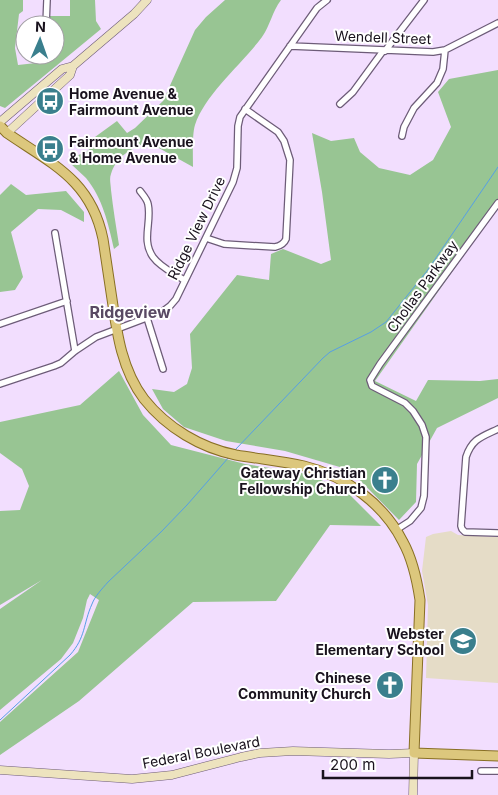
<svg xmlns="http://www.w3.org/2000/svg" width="498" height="795" font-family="Inter,sans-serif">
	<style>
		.education { fill: #e5dcc7 }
		.green { fill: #98c593 }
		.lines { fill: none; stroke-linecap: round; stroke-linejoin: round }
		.stream { stroke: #569fe5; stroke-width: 1 }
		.street-casing { stroke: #6d5c78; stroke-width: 8 }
		.secondary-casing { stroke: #6d5c78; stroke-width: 9 }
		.primary-casing { stroke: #886f24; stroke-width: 11 }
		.street { stroke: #fff; stroke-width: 5.5 }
		.secondary { stroke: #ede3be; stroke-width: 8 }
		.primary { stroke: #dcc77d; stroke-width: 9 }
		.labels { text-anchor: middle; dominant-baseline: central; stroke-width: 4; stroke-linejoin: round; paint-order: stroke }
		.street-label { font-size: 14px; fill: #19121d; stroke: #fff }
		.poi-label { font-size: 14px; font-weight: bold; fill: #19121d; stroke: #fff; text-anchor: end }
		.quarter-label { font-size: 16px; font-weight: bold; fill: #594963; stroke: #fff }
	</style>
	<rect width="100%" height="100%" fill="#f2defe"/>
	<path class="education" d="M451,531L458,535L498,537V683L426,678L428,605L422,571L426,537L433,534Z"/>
	<path class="green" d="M0,0H23V11L19,14L15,48L18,65L36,63L42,55H55V25H49L50,16H70V0H95L96,21L101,29L5,108L0,106Z
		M225,0H281C272,12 270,26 262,37C242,64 205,94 195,125C192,134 193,157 193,167L148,142C131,148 116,157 111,174C109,179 111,185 111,190C113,208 116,226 119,245L114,249C108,223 103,199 86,178C81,173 76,169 71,164L80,154L82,155L96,144L95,137L117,121L127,133L135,128L163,101L195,30L206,17Z
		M498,70V207L375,381L416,401L428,380L480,381L498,379V398L437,428L417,464L416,502L399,520L350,470L285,451L226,441L184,427L163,409L152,389L174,392L187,384L192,368L190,334L237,275L269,280L271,254L283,249L321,264L331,260L322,192L312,133L331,141L354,138L360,152L379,168L410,175L433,160L451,127L438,92L449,79Z
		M11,184L26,195L66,191L84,212V222L61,210L38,209L11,232L23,277L15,290L0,292V195Z
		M119,371L143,415L171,445L245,464L308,474L347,492L381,526L330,525L276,601L193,602L79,701L0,755V722L78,652L99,600L90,594L87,600L83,618L73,643L61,659L0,710V609L42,580L0,605V511L20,510L29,486L22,469L0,453V422L80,405Z"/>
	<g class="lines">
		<path class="stream" d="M235,450L323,358L330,352L371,332L386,322L427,271L498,167
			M0,720L70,655C86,637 83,624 92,604C95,596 102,589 108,582L161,532L187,505L229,457"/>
		<g class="street-casing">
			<path id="street" d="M46,25L47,0
				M290,46L433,52L445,50L498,23
				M385,51L424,0
				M340,104L353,92L383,51
				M402,136L404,127L414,108L437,83L443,69L445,50
				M140,191C143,195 147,199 148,204C152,222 141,240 153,257C161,268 174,273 184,280
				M55,233L75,351
				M206,238L224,244L275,247C280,246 284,244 286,239L290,160L284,141L278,132L245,109
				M147,318L163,369
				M0,324L67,301
				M0,384L54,366L61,363L75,351L96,337L162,312L170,306L176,299L233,182L237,168L238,126L240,117L317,8L327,0
				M498,429C481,437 472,439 466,457L461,526L462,529L465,532L498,533
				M396,530L410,521L421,508L424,496L426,437L422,425L413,411L405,403L372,386L370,380L380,364L498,203
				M481,771H498"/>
		</g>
		<g class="secondary-casing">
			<path id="secondary" d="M0,122L62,69L73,66L80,60L134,14L147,0
				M7,133L70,75L73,66
				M0,770L132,779L172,775L241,757L260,753L293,751L389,754L414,753L413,795"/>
		</g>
		<g class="primary-casing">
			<path id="primary" d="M0,126L7,133C52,164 91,180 103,239C106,259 109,279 112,299C117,334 122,370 144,399C167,428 201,448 236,455C259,459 282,461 304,466C346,476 384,504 403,542C413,560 417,580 420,600L414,753L498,756"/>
		</g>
		<use href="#street" class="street"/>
		<use href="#secondary" class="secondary"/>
		<use href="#primary" class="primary"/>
	</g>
	<defs>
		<g id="bus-disc" transform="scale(1.4375)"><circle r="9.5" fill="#3a7f8d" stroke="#fff"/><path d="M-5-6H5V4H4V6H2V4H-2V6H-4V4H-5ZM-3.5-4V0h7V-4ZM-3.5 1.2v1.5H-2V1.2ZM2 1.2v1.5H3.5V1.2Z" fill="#fff"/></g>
		<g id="church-disc" transform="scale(1.4375)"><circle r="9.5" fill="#3a7f8d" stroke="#fff"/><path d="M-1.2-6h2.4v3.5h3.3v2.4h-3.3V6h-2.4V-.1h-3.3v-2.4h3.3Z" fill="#fff"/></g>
		<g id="school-disc" transform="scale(1.4375)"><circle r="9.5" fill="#3a7f8d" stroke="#fff"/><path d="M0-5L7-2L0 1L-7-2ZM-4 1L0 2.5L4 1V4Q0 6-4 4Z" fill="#fff"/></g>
	</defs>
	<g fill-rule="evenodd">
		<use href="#bus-disc" x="50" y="101"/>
		<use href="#bus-disc" x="50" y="149"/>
		<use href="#church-disc" x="385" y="480"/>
		<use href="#school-disc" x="463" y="641"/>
		<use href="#church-disc" x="390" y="685"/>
	</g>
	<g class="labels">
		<g class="street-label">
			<text transform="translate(383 37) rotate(2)">Wendell Street</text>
			<text transform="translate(196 228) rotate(-64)">Ridge View Drive</text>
			<text transform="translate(422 286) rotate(-54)">Chollas Parkway</text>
			<text transform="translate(201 752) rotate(-11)">Federal Boulevard</text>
		</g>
		<g class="poi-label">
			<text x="69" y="93" text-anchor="start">Home Avenue &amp;<tspan x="69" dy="16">Fairmount Avenue</tspan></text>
			<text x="69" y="141" text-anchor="start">Fairmount Avenue<tspan x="69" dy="16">&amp; Home Avenue</tspan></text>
			<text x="366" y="472">Gateway Christian<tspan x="366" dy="16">Fellowship Church</tspan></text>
			<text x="444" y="633">Webster<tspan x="444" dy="16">Elementary School</tspan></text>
			<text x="371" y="677">Chinese<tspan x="371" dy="16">Community Church</tspan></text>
		</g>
		<g class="quarter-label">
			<text x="130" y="312">Ridgeview</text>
		</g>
	</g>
	<g transform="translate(40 40) rotate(2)"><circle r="24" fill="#ffffff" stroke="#a3a0a5"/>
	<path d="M0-4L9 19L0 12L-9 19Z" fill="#3a7f8d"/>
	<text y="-8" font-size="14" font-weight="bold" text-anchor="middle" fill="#19121d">N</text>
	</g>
	<path d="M323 770v8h149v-8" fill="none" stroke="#19121d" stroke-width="2.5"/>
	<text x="330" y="770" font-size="15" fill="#19121d" stroke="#ffffff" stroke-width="4" paint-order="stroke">200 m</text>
</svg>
